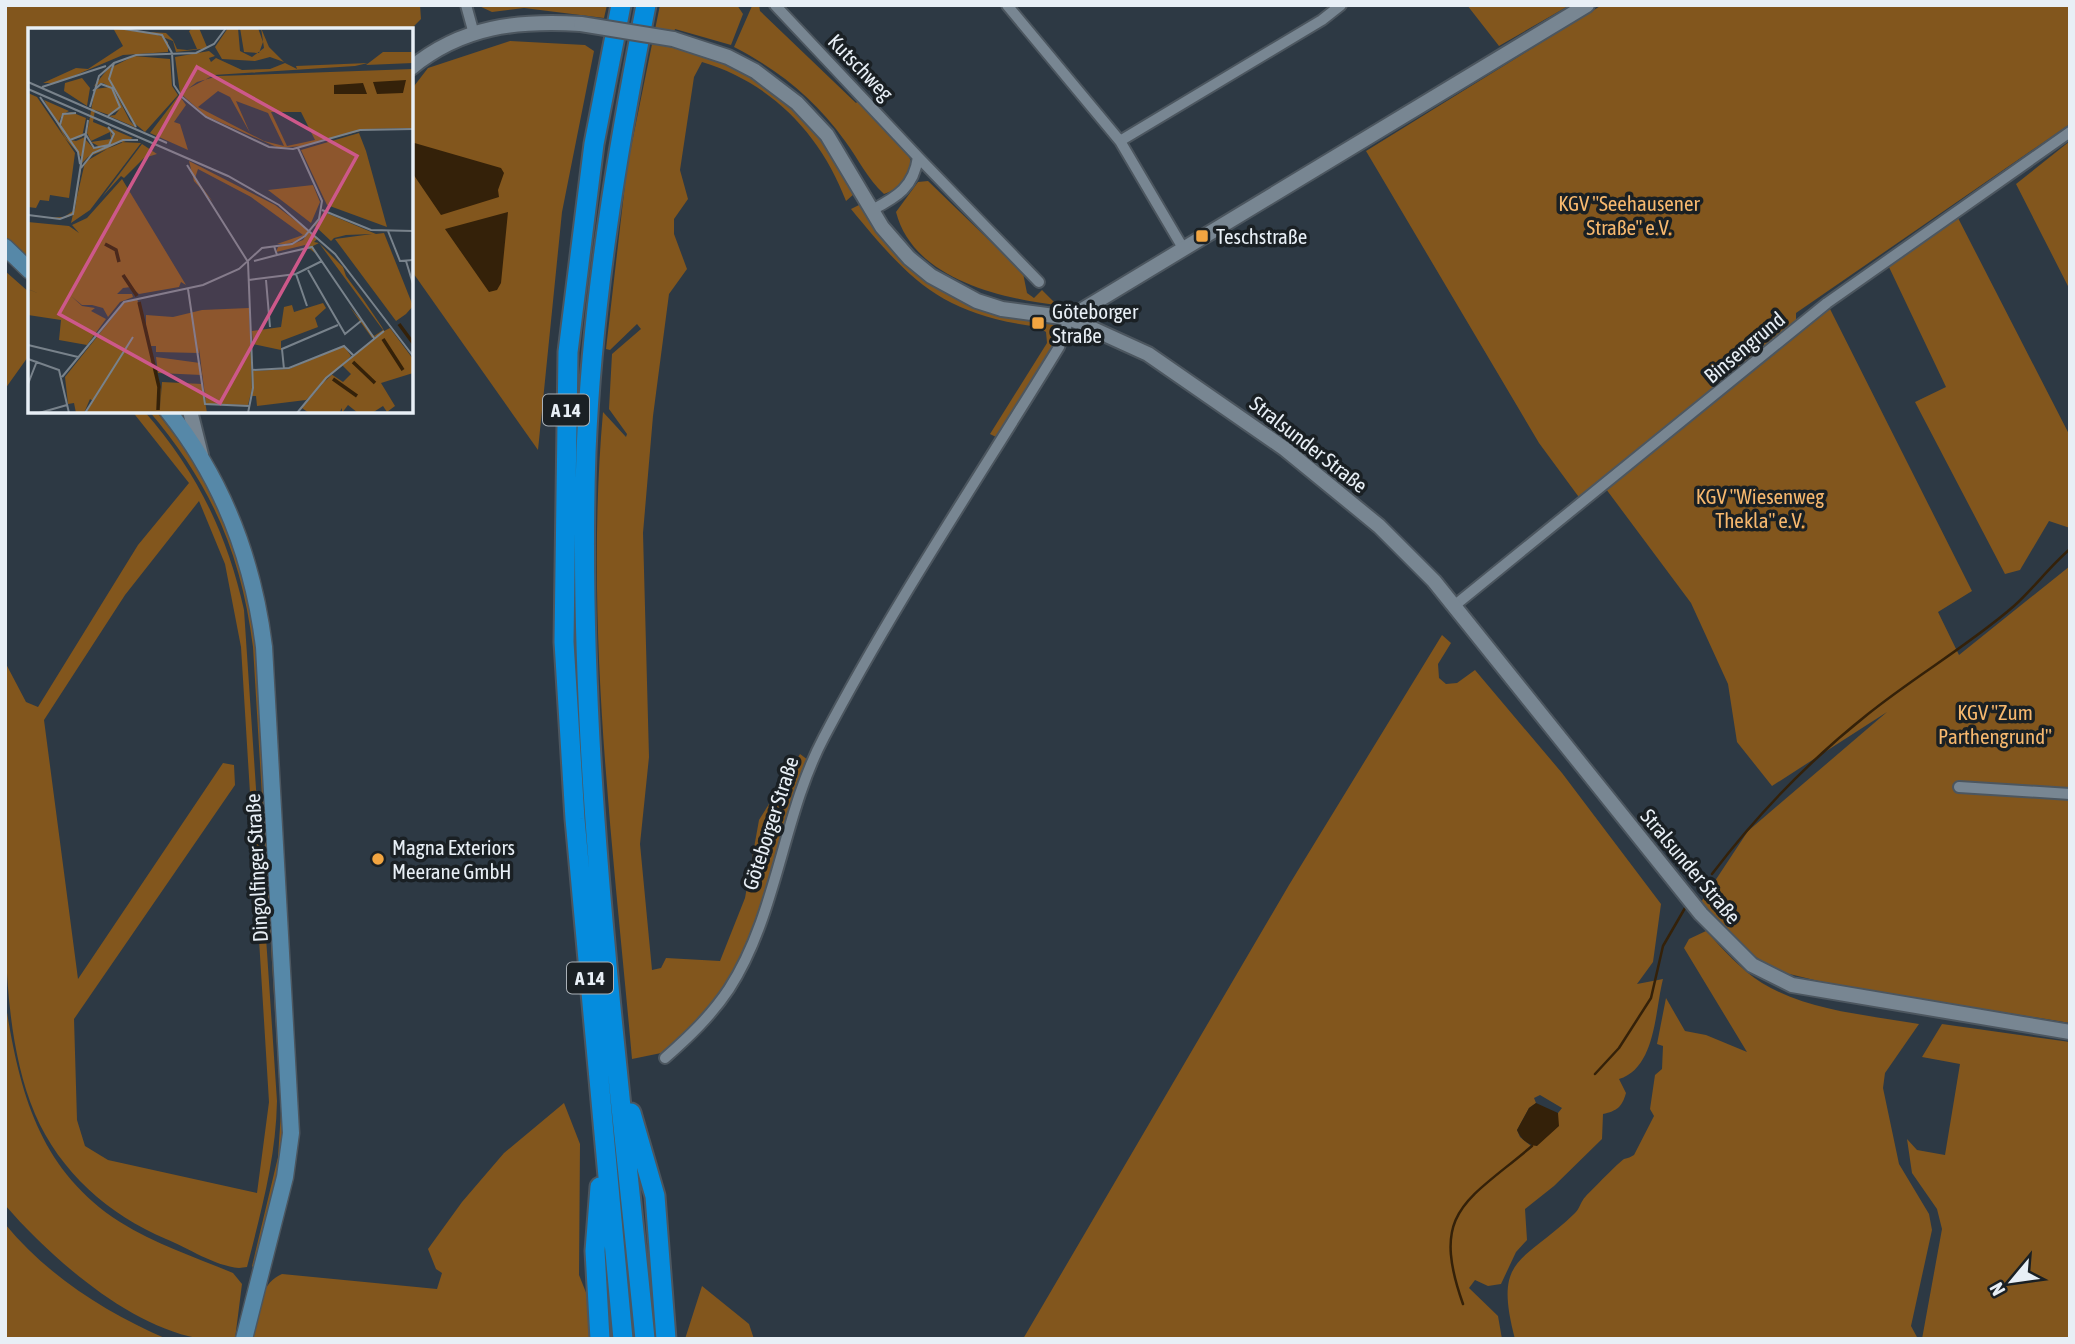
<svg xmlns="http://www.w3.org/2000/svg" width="2075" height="1344" font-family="'Asap Condensed',sans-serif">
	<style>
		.green { fill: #82561d; fill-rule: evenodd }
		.water { fill: #342109 }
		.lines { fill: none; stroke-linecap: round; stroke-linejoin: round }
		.stream { stroke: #342109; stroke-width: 2.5 }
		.minor-casing { stroke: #4c565f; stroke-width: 14 }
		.tertiary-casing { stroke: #4c565f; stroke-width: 18 }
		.secondary-casing { stroke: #4c565f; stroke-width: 19 }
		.motorway-casing { stroke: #4c565f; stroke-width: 23 }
		.minor { stroke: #788692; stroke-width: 10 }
		.tertiary { stroke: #788692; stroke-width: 14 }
		.secondary { stroke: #5688a8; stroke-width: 16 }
		.motorway { stroke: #058cdd; stroke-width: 19 }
		.tertiary-bridge-casing { stroke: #4c565f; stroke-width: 18; stroke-linecap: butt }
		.tertiary-bridge { stroke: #788692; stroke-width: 14 }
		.poi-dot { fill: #f2a541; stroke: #1a2024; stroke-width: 2.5 }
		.labels { text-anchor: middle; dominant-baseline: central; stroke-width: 7; stroke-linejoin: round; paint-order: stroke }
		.shield { fill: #1a2024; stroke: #aab1b7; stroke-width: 2 }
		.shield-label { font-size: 19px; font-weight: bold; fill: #e8eff6 }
		.street-label { font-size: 21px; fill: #e8eff6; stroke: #1a2024 }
		.park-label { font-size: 21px; fill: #f7b86e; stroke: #1a2024 }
		.poi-label { font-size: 21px; fill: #e8eff6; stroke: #1a2024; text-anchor: start }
		.inset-river { fill: none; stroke: #342109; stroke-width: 3.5 }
		.inset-road { fill: none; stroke: #78828b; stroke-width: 2 }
		.view { fill: #cd588a; fill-opacity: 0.15; stroke: #cd588a; stroke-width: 3.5 }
		.inset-edge { fill: none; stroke: #e8eff6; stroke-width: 3.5 }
	</style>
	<rect width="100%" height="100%" fill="#2d3944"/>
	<path class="green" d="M5,5H420L421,19L410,30H30V264L5,239Z
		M477,5H607L604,18L524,8L492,12Z
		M660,5H737L743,14L731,45L675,29L670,48L674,45C767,71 809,110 854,194L846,201C821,135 772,83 702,62L694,77L680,170L688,199L674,219V234L687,269L669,294L653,416L643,533L649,757L640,844L652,970L661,968L666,958L720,961L745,898L759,820L800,754L808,760L744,955L715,1004L666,1052L632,1059C613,844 584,628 603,412L626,437L627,434L609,409L612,354L641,329L637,324L610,350L606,349L627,167Z
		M759,5L760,11L856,103L861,98C867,128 929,147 906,179C900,187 893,191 884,194C867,178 859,160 845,141C816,100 779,70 734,47L752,6Z
		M1467,5H1570L1499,46Z
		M1602,5H2070V124L1796,313V329L1830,309L1972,591L1938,612L1959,655L2070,566V1023L1835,985L1777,971L1744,949L1701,902L1748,831L1887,712L1772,786L1737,742L1728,684L1691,603L1606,489L1581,500L1539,443L1366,151Z
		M510,41L585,45L594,51L562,212L538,450L411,270V90L428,68Z
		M2070,141V290L2016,184Z
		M928,181L1023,273L1027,293L1034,298L1042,290L1057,305C998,298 913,278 896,212L918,182Z
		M859,205C886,247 927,292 977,306C1001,314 1027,317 1051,323L1057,327L1056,343L998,438L990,434L1047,343L1046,332L1038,327C941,314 910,281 851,209Z
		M1957,216L2070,436V528L2049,521L2020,570L2005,574L1915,402L1946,387L1888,265Z
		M5,271L30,293V354L5,389Z
		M132,411H144C196,470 227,533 244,610L277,1101C276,1158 261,1212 247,1267L239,1268C215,1266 188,1248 166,1239C109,1215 60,1172 35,1114C3,1038 5,939 5,858C5,793 5,727 5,662L26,702L38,707L138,545L189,483ZM199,501L225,564L241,647L269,1102L257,1193L108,1160L85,1146L77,1120L74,1019L235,785L234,765L223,763L78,979L44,720L125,595Z
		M149,411H156L190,455L229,526L255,621L284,1147L256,1271L252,1266L278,1157L281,1112L253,647C241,553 211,484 149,411Z
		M1442,635L1451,643L1438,664L1439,678L1446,684L1457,683L1475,670L1562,773L1661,904L1653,962L1637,984L1663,979C1655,1010 1656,1068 1619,1079L1626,1093C1622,1107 1617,1111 1603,1114L1602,1139L1554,1186L1525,1209L1527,1240L1516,1252L1501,1284L1488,1286L1475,1280L1469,1288L1498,1316L1502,1339H1023L1289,885ZM1540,1095L1562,1108L1558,1113V1126L1531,1146L1520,1137L1517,1130L1529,1108L1536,1103L1534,1098Z
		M1706,931C1723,949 1741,970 1762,983C1808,1011 1867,1015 1919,1024L1885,1073L1883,1088L1899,1164L1929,1214L1932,1230L1911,1326L1918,1339H1515C1493,1256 1522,1264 1574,1214C1580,1209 1580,1202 1586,1196C1592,1190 1620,1161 1624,1159C1628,1158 1631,1157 1634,1155L1654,1116L1650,1109L1655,1075L1662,1069L1663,1046L1657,1044L1666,998L1685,1031L1706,1035L1747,1052L1684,948L1689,939Z
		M5,1000C19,1090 38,1169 120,1222C155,1244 195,1257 233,1273L242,1284L235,1339C223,1339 209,1341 197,1338C127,1325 50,1257 5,1205Z
		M1942,1024L2070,1042V1339H1922L1942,1229L1937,1209L1912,1173L1907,1139L1917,1150L1945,1155L1960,1064L1922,1057Z
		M564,1103L580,1144L579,1275L587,1295L590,1339H251C257,1316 258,1284 282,1274L437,1289L442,1273L436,1269L428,1249L462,1202L504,1153Z
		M5,1224C48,1276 106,1313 167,1339H5Z
		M702,1286L749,1324L754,1339H685Z"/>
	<path class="water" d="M411,142L501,168L504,173L498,190L499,197L441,215L411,171Z
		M508,212L501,283L497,290L489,292L445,229Z
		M1536,1103L1558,1113L1559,1126L1537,1146C1528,1146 1520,1138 1517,1130L1529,1108Z"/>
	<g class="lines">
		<path class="stream" d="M1712,874C1756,816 1810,760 1868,714C1915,676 1968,646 2014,606C2034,588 2050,566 2070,549
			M1595,1074L1619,1048L1651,998L1663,946L1685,908
			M1463,1304C1430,1211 1466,1202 1532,1146"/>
		<g class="minor-casing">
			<path id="minor" d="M466,5L474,34
				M775,5L918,157C914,187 897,197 872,210
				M1007,5L1120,141L1183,248
				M1120,141L1322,20L1341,5
				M918,157L1039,282
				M1454,606L1827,303L2070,132
				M1959,787L2070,794
				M665,1058C689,1037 711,1016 729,989C778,913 782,816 824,737C895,602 980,476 1059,347L1069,318"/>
		</g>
		<g class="tertiary-casing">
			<path id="tertiary" d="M673,39L728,57L755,71L797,103L827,135L882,227L909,258L931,276L977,301L1002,309L1069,318L1148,354L1285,449L1379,526L1434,581L1701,914L1752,965L1792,985L2070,1032
				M411,68C462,26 518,20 581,24
				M1069,318L1587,5
				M190,411L201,455"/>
		</g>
		<g class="secondary-casing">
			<path id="secondary" d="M5,247L30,271
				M168,411C223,480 253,559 264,647L291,1133L285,1177L244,1339"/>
		</g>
		<g class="motorway-casing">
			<path id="motorway" d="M621,5L594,144L568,352L564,642L575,819L623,1339
				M631,1113L655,1196L666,1339
				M600,1187L595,1251L600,1339
				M645,1339C616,1045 576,748 586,452C592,301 617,153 646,5"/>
		</g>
		<use href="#minor" class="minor"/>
		<use href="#tertiary" class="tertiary"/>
		<use href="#secondary" class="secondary"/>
		<use href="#motorway" class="motorway"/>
		<g class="tertiary-bridge-casing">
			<path id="tertiary-bridge" d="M581,24L673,39"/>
		</g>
		<use href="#tertiary-bridge" class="tertiary-bridge"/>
	</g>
	<g class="poi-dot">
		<rect x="1195" y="229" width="14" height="14" rx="3.5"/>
		<rect x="1031" y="316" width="14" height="14" rx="3.5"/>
		<circle cx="378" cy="859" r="7"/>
	</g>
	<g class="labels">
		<g class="shield">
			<rect x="543" y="394.5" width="46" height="31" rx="5"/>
			<rect x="567" y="962.5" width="46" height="31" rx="5"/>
		</g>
		<g class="shield-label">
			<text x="566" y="410">A 14</text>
			<text x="590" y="978">A 14</text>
		</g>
		<g class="street-label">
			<text transform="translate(861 67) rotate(46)">Kutschweg</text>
			<text transform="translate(1744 347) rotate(-40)">Binsengrund</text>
			<text transform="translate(1309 444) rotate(38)">Stralsunder Straße</text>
			<text transform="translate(770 823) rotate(-72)">Göteborger Straße</text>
			<text transform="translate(1691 866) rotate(50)">Stralsunder Straße</text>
			<text transform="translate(256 868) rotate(-93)">Dingolfinger Straße</text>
		</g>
		<g class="park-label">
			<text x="1629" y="203">KGV "Seehausener<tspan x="1629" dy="24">Straße" e.V.</tspan></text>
			<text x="1760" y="496">KGV "Wiesenweg<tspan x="1760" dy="24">Thekla" e.V.</tspan></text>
			<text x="1995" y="712">KGV "Zum<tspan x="1995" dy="24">Parthengrund"</tspan></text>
		</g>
		<g class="poi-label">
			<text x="1216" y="236">Teschstraße</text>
			<text x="1052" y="311">Göteborger<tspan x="1052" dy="24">Straße</tspan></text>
			<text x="392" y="847">Magna Exteriors<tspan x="392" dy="24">Meerane GmbH</tspan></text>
		</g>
	</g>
	<g transform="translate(28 28)">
		<rect width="385" height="385" fill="#2d3944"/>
		<path d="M85,0L132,7L140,14V24L95,27L29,55H15L48,40L60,41L95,18ZM165,0H171L179,19L174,21L148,24L145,13L122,4L138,5L145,12L149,21L159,22L169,21L161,3ZM200,0H210L212,23L224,29L236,20L233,0L241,19L256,34L242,29L227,33L194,31L187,19ZM212,0H230L235,14L231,25L216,24ZM181,23L187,28L181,30L183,34L188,30L214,42L242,41L257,35L269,41L268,38L340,35L327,38L186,47L152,65L147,29ZM355,24H385V35L338,37ZM106,28L142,31L144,58L150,67L117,104L105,94L84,58L102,93L109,100L81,88L87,87L91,82L81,87L67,82L65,94L82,101L85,111L84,101L105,110L60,129L54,135L47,181L45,185L42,188L37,190H34L20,189H36L45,183L54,130L37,110L16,72L41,83L34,87L31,93L36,106L40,112L33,96L35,87L43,84L58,90L54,109L42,112L48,113L57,109L63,66L57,111L65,120H74L63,114L83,111L82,104L63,113L59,105L67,61L82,59L75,55L66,58L83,37L82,40ZM385,41V100L340,101L274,118L251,120L178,88L153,66L169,54L190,48ZM190,63L202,69L222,105L208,73L240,85L256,118L236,113L170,79ZM243,84H273L287,112L259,118ZM54,50L62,60L59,78L36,63L37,55ZM0,65L9,69L47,125L41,170L22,167L21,173L12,172L8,180L0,179ZM151,67L158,77L146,94L152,96L160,122L122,105ZM331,105L338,123L359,199L299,177L273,122ZM91,114L113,115L62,182L43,195L57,134ZM114,116L129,126L116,130L96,150L93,148L74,169ZM161,133L247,177L290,210L286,214L291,215L315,239L318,248L335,271L354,299L356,303L362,300L385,331V345L353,355L367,378L359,384L355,378L344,385H330L320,377L314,385V380L311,385H281L274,380L303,346L315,354L323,346L314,337L349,308L344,310L321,278L346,308L355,302L291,215L285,218L287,225L277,217L248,224L250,219L267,215L275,212L280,205L266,214L258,216H249L275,207L223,169L170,141L167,150L185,174L166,153ZM94,151L158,257L153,254L151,259L111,266L103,259L95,260L89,266H104L105,269L92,274L80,289L75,280L64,277H54L43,268L54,278L67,280L63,283L78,291L59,317L31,312L33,292L0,287L2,262L12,266L0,261V194L41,198L51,205L44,197L59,190ZM285,157L292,174L283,195L240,162ZM296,184L348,206L356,205L385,278L378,286L368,293L307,211L344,206L318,207L306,210L303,213L287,198ZM109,271L118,299V287L145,289L174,282L221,280L224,361L220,377L178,376L171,320V325L128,324V318H122L133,361L132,381L134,354L174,356L179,385H58L65,373L62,371L56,385H48L46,375L40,376L37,349L96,275ZM295,275L298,280L287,290L290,299L253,313V322L225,316L224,303L253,299L256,279L264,277L266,284ZM316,318L323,328L278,372L229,378L228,368H224L225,343L261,341ZM128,329L172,335L174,347L130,345Z" fill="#82561d" fill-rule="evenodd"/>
		<path d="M378,52L375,65L349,66L345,54ZM335,55L339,66H306V57Z" fill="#342109"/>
		<path class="inset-river" d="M77,216L88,222L91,234M95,247L109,268M111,274L131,359L130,382M371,296L385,315M355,311L375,342M325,334L347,355M305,351L329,368"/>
		<path class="inset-road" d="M90,0L134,7L144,25M144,25L146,57L154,69L178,89L241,119L265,121L332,102L385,101M86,35L81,51L108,99M0,54L139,115M14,59L78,38M0,61L200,148L251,177L307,226L385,328M65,63L73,56L84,60L92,79L80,88M12,69L50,124L52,136M62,79L71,48L86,35L108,27L168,25L186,16L198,0M48,85L35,86L32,97L42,112L57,106M58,107L66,120L81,117L86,106L80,99M159,137L220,234L225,360L220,385M53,140L65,125L95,112H110M294,182L343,202L385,203M0,187L32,191L45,186L60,92M360,203L372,233L385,232M246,218L249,227L284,219L346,310M226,233L249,227M378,233L385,256M280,242L317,306L333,293M268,246L279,278M221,252L268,246L294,233M238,252L242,299M160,261L177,376L221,378M0,317L50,329M0,331L31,342L41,385M256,341L254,321L310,297M224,342L261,340L316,318L325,327M34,349L96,274L175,257L211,241L234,220L264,216L277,208L291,191L294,173L270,120M0,356L9,333M11,385L39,377M57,385L105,309M269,385L298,350L356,303"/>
		<path class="view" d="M169,39L329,128L192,375L31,286Z"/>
		<rect width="385" height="385" class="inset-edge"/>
	</g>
	<rect width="2075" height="1344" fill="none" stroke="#e8eff6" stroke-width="14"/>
	<g transform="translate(2012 1281) rotate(241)" stroke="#1a2024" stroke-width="5" paint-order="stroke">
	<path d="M0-5L12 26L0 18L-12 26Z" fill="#e8eff6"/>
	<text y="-10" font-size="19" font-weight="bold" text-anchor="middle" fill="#e8eff6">N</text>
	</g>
</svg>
